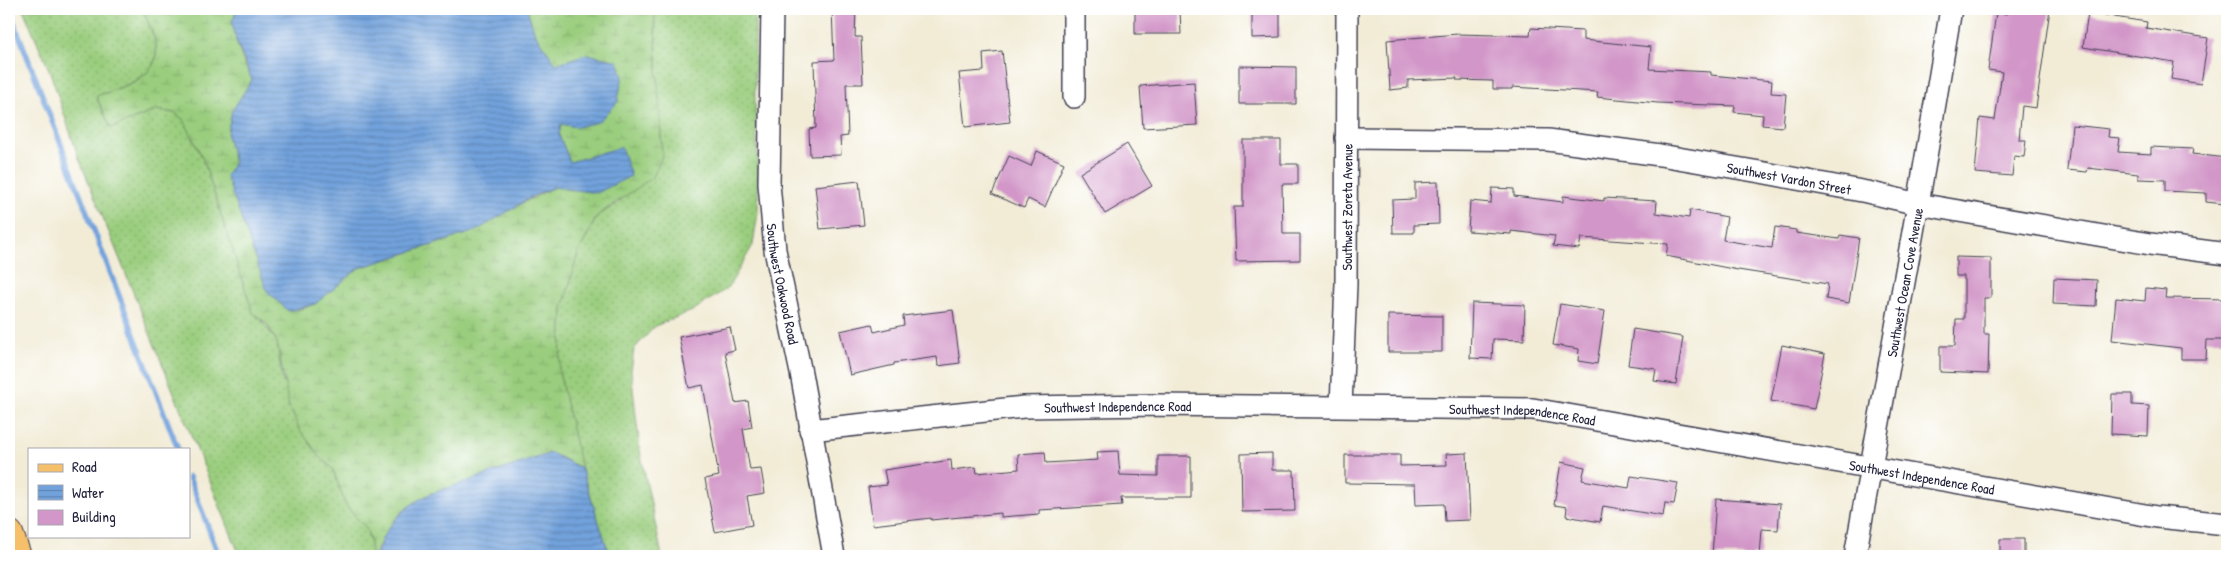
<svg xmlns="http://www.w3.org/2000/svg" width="2236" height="565" font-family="'Patrick Hand',sans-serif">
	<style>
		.grass { fill: url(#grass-dots); stroke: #5e785c }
		.wetland { fill: url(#wetland-marsh); stroke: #5e785c }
		.water { fill: url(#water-rules); stroke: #4a628c }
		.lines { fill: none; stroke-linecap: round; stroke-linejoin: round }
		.stream { stroke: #72a2dc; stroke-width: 5.5 }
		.building { fill: #d296c8 }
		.minor-casing { stroke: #414052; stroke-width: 24 }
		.primary-casing { stroke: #414052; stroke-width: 30 }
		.minor { stroke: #fff; stroke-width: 21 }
		.primary { stroke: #f6c06b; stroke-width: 28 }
		.labels { text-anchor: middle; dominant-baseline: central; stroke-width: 4.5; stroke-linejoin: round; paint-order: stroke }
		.street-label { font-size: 14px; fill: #22223b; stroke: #fff }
	</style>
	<defs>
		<pattern id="grass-dots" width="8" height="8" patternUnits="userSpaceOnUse" patternTransform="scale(1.25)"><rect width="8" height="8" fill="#9acd7d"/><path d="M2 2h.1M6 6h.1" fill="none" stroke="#84b06d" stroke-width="1.8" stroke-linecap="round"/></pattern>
		<pattern id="wetland-marsh" width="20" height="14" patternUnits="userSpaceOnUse" patternTransform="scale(1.25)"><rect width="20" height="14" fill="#9acd7d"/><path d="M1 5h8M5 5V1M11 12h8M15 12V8" fill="none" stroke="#84b06d"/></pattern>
		<pattern id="water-rules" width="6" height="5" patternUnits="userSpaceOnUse" patternTransform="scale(1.25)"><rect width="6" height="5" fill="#72a2dc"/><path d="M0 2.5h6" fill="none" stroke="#5d84b4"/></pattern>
	</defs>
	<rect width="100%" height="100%" fill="#fff"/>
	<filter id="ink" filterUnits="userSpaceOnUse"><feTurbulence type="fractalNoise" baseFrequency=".02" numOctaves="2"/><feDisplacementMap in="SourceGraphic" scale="10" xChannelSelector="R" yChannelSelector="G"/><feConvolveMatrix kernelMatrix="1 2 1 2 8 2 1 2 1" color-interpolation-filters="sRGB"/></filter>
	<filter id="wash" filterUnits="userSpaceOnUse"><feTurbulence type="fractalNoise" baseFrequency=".0096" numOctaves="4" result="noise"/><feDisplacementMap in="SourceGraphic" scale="20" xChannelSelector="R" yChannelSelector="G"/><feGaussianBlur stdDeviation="1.12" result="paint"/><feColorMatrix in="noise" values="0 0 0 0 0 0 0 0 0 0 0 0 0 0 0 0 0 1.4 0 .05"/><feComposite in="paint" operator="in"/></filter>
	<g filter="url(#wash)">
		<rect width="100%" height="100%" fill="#f2ecd7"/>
		<path class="grass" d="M23,9H142C147,20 154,34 156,46C161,80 118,86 96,97L111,128L157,110L175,113L184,120L203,159L250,303L277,342L282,378L320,457L333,469L346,506L366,528L370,541L371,556H240L78,156L50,72Z
			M654,9H755V104L758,168V212L753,245L728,288L692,311L655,326L634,349L631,371L640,451L662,556H610L578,458L559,372L563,308L578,253L598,215L617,204L662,156Z"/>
		<path class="wetland" d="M142,9H237C228,32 242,58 252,80L232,111L227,135L234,163L297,310L315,304L359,268L452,239L554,187L597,192L594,156L570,162L559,135L561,124L577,127L587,54L556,64L535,34L527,9H654L662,156L653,177L598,215L578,253L563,308L559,372L581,468L551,453L430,494L403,510L383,537L374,556H371L370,541L366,528L346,506L333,469L320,457L300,430L289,407L277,342L266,323L253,313L203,159L184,120L175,113L157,110L111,128L96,96C119,88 161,79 156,46C154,34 147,20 142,9Z"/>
		<path class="water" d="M237,9H527L535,34L556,64L587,54L618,61L623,76L617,103L598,122L577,127L561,124L559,135L570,162L621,147L631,176L597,193L554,187L533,196L476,231L359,268L315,304L288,311L267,291L226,176L234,162L227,135L232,111L252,80L236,40L232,22Z
			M551,453L581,468L610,556H374C380,550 380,542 384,535C396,516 410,503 430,494Z"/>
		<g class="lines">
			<path class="stream" d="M9,9L178,449
				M189,477L219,556"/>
		</g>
		<g id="blocks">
			<path class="building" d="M832,9H856L855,37H861L863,84H846L848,136L840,137L841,155L810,156L809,129L816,128L814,61L834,60Z
				M1135,9H1180L1181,34H1135Z
				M1252,9H1280V37L1252,38Z
				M2008,9H2050L2036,108L2022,106L2019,140H2026L2024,157L2014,156L2012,176L1975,173L1980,118L1995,120L2002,72L1988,70L1996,13L2008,14Z
				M2088,13L2147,22L2146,28L2208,38L2201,84L2171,79L2174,62L2083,47Z
				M1531,28L1583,31V40L1651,47L1649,69L1711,72V75L1772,81L1771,93L1786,94L1783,127L1762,125L1763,115L1734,112L1735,106L1658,103L1597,97L1598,92L1512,87V89H1493V81L1456,80L1457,78L1408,80V88L1390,90L1387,40L1458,34L1530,36Z
				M1002,51L1010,122L965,127L959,73L984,71L983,53Z
				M1239,66L1296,67V104H1239Z
				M1194,82L1197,125L1143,128L1140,86Z
				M2072,125L2109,129L2108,137L2120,138L2118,152L2151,154V147L2193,149L2192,154L2227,158L2225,204L2206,202V193L2165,191V180L2138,179V174L2088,168L2087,172L2067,170Z
				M1243,140H1281V164H1298V184H1282L1283,234H1300V260L1236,261L1234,207H1243Z
				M1127,144L1152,186L1105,214L1080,173Z
				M1037,151L1064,163L1045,207L1028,199L1024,208L992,194L1009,156L1031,166Z
				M859,181L864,225L820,229L815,186Z
				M1438,182L1439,224L1414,225V233H1393L1392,200L1415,199V183Z
				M1492,188L1514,189V196L1563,202V196L1604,201V198L1657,201L1656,213L1689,218L1690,210L1727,217L1723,240L1772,248L1775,227L1796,230V233L1839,239L1840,235L1859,238L1849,303L1826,299L1828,284L1738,270L1666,256L1668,244L1581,238L1579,249L1553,246L1555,236L1511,231V234L1468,231L1470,201L1491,203Z
				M1956,257L1991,258V298H1984V334H1989L1988,374L1940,372V346H1955L1956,319H1964V276H1956Z
				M2054,278L2097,280L2096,306L2053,304Z
				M2146,288L2166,290L2165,298L2227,299V340H2207L2206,359H2181V348L2112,340L2116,298L2145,301Z
				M1472,303L1525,305L1524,340L1493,339L1492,359L1470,358Z
				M1560,304L1605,311L1597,364L1578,361L1579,349L1553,345Z
				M953,310L960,363L938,366L937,357L894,363V365L850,375L840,331L872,324L874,332L904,325L903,316Z
				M1388,315L1442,316V352H1388Z
				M730,327L735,350L725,352L735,403L748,401L752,427L743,429L750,470L761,469L765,493L747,496L752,525L715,532L705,479L719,476L703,385L689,388L679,337Z
				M1633,329L1683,337L1676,384L1654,381L1656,369L1628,365Z
				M1782,345L1825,354L1814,409L1771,401Z
				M2112,394H2132V405L2149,406L2148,436L2111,434Z
				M1118,451L1120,475L1158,476V456H1191V498H1121L1122,505L1039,510V514L1001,517V513L931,520V518L873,525L868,487L887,485L884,470L951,460L952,470L976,467L977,473L1019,469L1018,454L1045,452L1046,463L1098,460L1097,452Z
				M1272,453V470H1294L1295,511L1242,512L1241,454Z
				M1467,453L1470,520L1445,521L1444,504L1416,505L1415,484L1345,483V455H1400V466L1447,465L1446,454Z
				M1561,462L1585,467L1582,480L1629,488L1631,476L1678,483L1674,504L1665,503L1663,516L1603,506L1600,522L1566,516L1567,507L1554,505Z
				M1716,499L1780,504L1778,530L1762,529L1760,556H1712Z
				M2000,539H2024V556H2000Z"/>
		</g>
	</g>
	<g filter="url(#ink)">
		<use href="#blocks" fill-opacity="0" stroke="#414052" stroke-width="1"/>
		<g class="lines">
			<g class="minor-casing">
				<g id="minor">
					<path id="s1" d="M772,9L769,184L775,250L801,373L834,556"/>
					<path d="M1074,97V9"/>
					<path id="s2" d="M1346,138L1548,140L1660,155L1760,172L1867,192L1918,204L2150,244L2227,254"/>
					<path id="s3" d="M1341,406L1346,284L1347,9"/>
					<path id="s4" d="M810,430L1024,407L1153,405L1533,409L2157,517L2227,524"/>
					<path id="s5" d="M1855,556L1918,204L1951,9"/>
				</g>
			</g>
			<g class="primary-casing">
				<path id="primary" d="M9,534L17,556"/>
			</g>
			<use href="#minor" class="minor"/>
			<use href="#primary" class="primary"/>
		</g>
	</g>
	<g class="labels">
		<g class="street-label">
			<text stroke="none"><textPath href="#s2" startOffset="446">Southwest Vardon Street</textPath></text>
			<text stroke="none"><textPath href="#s3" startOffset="199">Southwest Zoreta Avenue</textPath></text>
			<text stroke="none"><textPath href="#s5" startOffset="278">Southwest Ocean Cove Avenue</textPath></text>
			<text stroke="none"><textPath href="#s1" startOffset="276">Southwest Oakwood Road</textPath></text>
			<text stroke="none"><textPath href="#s4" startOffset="309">Southwest Independence Road</textPath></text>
			<text stroke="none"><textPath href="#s4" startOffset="714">Southwest Independence Road</textPath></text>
			<text stroke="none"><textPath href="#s4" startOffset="1119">Southwest Independence Road</textPath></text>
		</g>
	</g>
	<rect width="2236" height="565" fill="none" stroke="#fff" stroke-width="30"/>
	<rect x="28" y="448" width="162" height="90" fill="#ffffff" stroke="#a7a7b1"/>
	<rect x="38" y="464" width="25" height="8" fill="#f6c06b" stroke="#a7a7b1"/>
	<text x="72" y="472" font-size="15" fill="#22223b">Road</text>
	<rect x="38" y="485" width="25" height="15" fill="url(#water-rules)" stroke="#a7a7b1"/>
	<text x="72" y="498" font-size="15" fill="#22223b">Water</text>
	<rect x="38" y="510" width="25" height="15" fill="#d296c8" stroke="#a7a7b1"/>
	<text x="72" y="522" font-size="15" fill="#22223b">Building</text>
</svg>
